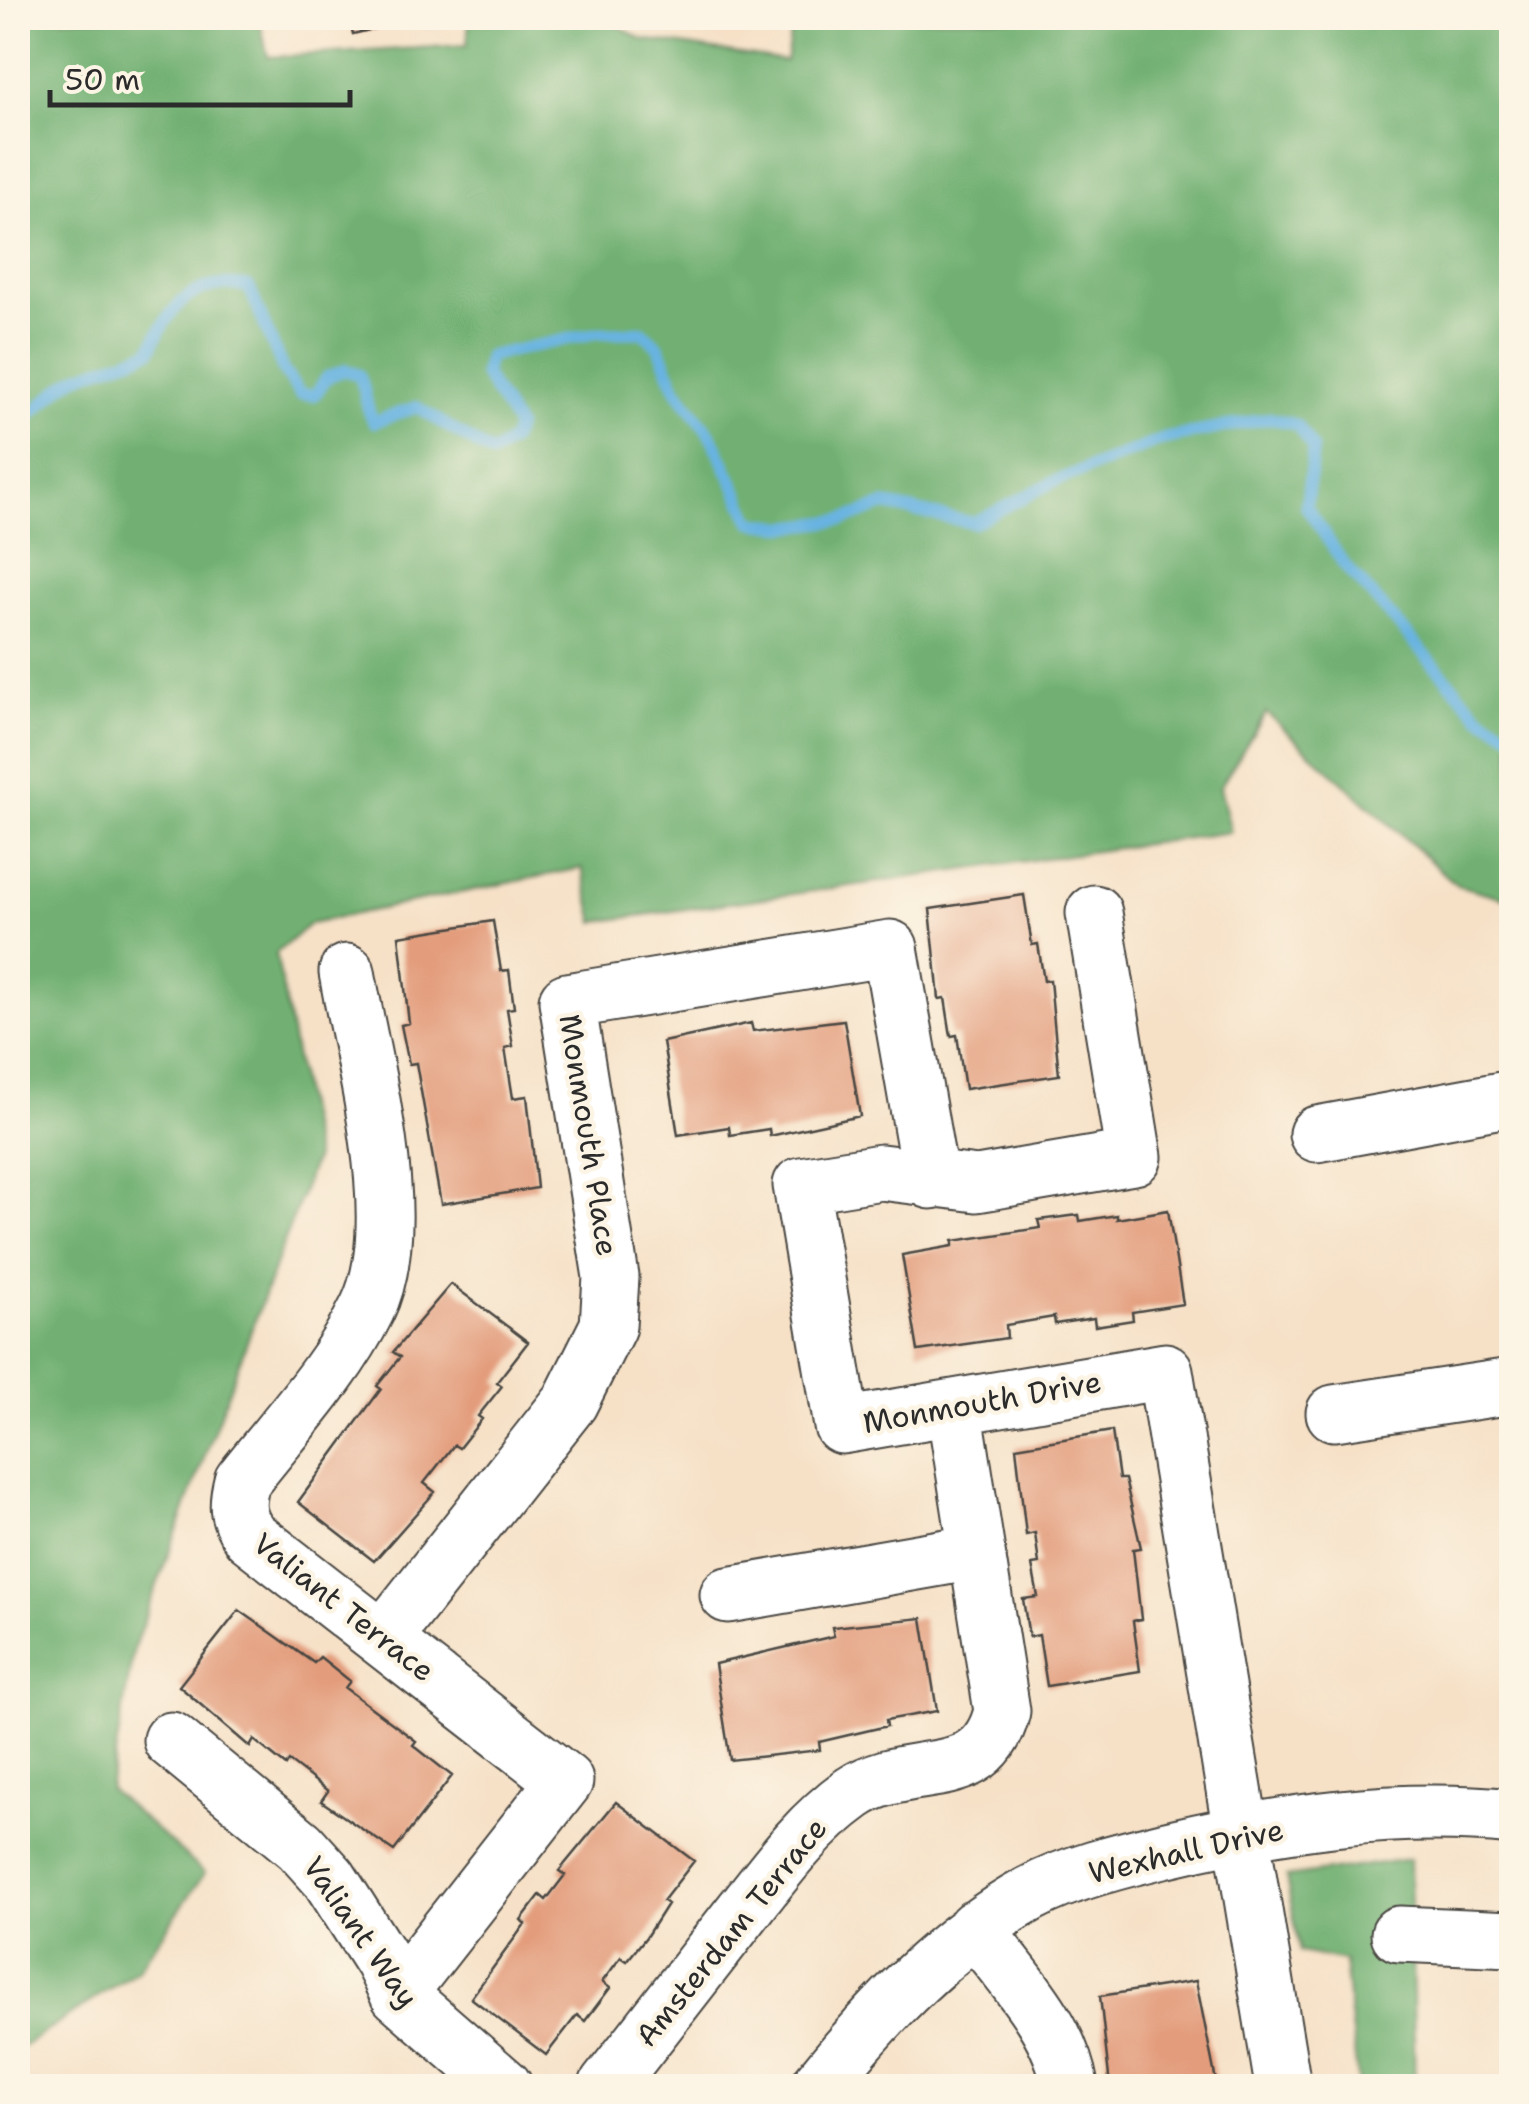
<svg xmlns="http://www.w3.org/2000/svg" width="1529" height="2104" font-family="'Shantell Sans',sans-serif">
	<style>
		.forest { fill: #71b072; stroke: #4e6e4e; stroke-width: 2.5 }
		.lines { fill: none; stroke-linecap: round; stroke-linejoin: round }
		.stream { stroke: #68b3e1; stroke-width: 12 }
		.building { fill: #e39d7d }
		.minor-casing { stroke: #494642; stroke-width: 59 }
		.minor { stroke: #fff; stroke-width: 55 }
		.labels { text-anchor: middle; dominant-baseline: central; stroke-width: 9; stroke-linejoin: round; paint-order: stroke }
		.street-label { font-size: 30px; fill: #2b2b2b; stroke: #fcf5e5 }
	</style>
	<rect width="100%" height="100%" fill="#fcf5e5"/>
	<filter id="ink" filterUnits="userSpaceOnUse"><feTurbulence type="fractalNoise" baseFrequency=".01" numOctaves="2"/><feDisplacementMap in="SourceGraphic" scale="20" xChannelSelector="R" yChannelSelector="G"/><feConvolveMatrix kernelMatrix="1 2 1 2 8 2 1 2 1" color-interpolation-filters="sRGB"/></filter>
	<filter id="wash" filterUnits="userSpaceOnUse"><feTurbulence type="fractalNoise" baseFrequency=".0048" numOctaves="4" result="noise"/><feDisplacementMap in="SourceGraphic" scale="40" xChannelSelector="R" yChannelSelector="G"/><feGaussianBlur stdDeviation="2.25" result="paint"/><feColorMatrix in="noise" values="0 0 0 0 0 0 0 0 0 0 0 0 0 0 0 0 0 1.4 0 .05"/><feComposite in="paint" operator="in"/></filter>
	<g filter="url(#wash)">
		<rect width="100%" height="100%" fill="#f6e1c7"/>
		<path class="forest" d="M18,18H259L268,57L467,45L469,18H604L642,39L786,61L793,18H1511L1512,900L1457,885L1266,713L1220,787L1231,832L595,922L582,868L311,923L276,953L315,1158L134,1647L109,1789L205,1873L138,1970L18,2050Z
			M1410,1859L1415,2086H1358L1344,1961L1300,1952L1286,1877Z"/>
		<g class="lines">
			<path class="stream" d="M18,420C40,412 53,390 75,378C98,367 126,362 150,351C170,305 194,277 249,287L283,370L300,394L315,395L327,377L345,370L359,375C367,391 364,406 374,422L417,407L492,454L511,441L517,427L484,374L489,356L596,333L643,332L659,347L676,388L712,437L752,522L786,527L843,520L885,505L974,523L1053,482L1164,439L1270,418L1297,425L1313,449L1306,506L1343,563L1480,716L1512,734"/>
		</g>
		<g id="blocks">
			<path class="building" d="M349,18H416V19L353,34Z
				M1024,895L1032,945L1038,944L1044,981L1050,980L1059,1075L965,1089L957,1035L951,1036L945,998L939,999L930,909Z
				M493,921L501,971L509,970L514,1008L507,1009L513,1046L505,1048L513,1098L527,1096L537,1188L441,1204L416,1063L409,1064L401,1025L409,1023L399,936Z
				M844,1020L860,1116L770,1136L769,1129L730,1135L729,1127L678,1135L663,1042L751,1023L753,1031Z
				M1168,1210L1183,1304L1132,1312L1133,1320L1095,1326L1094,1318L1055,1324L1054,1317L1006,1325L1007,1338L918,1351L902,1255L953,1246V1241L1040,1228L1038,1220L1079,1215L1080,1221L1117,1215V1219Z
				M451,1284L528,1342L497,1382L502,1386L478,1416L482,1419L459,1448L454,1445L424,1483L435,1492L374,1561L298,1502L381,1389L377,1386L400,1357L393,1352Z
				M1112,1431L1119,1479H1125L1141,1548L1133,1549L1141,1619L1133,1621L1140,1671L1047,1686L1039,1635L1029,1637L1023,1599L1038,1597L1032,1565L1039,1564L1035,1533L1026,1535L1016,1447Z
				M239,1610L314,1663L320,1657L350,1681L345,1688L416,1741L413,1745L452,1776L394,1851L321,1801L328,1791L289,1761L286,1766L254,1740L250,1747L179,1686Z
				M922,1618L937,1711L886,1720L887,1726L819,1742L820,1750L730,1760L715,1664L834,1636L832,1627Z
				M616,1802L694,1861L663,1901L667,1904L646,1937L627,1961L621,1957L602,1982L610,1988L585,2021L577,2015L546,2055L471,1998L525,1924L521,1920L540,1895L546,1900L565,1875L559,1871Z
				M1196,1981L1217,2086H1110L1100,1996Z"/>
		</g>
	</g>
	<g filter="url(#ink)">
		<use href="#blocks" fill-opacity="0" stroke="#494642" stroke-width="2.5"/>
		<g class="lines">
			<g class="minor-casing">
				<path id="minor" d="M1094,913L1134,1157L977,1184L881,1172L801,1185L842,1426L1165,1371L1283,2086
					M347,972C363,1065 409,1224 367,1309C337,1371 284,1427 242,1481C236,1504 236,1516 250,1536L565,1781L398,1994
					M1317,1134L1512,1098
					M1334,1413L1512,1386
					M728,1595L975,1552
					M383,1639L570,1402L608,1326L611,1277L567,1001L890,948L931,1181
					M171,1740L300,1846L329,1878L382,1961L398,1994L504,2086
					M975,1928C1011,1976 1060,2025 1070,2086
					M1399,1934L1512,1939
					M607,2086C649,2032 692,1977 734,1923C771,1876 804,1828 853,1793C910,1754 983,1791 1002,1711L954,1407
					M819,2086C879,2012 945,1941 1030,1894C1071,1872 1122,1860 1167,1849C1279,1822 1395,1805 1512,1817"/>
			</g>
			<use href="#minor" class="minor"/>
		</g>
	</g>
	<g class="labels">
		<g class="street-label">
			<text transform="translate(589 1135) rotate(81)">Monmouth Place</text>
			<text transform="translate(982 1402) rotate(-10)">Monmouth Drive</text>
			<text transform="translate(344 1607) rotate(38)">Valiant Terrace</text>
			<text transform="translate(1186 1851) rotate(-13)">Wexhall Drive</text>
			<text transform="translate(361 1932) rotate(55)">Valiant Way</text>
			<text transform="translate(731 1932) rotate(-51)">Amsterdam Terrace</text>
		</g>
	</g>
	<rect width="1529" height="2104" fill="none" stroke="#fcf5e5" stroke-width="60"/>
	<path d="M50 90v15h300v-15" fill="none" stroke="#2b2b2b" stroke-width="5"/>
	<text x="65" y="90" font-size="30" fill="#2b2b2b" stroke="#fcf5e5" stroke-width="8" paint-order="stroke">50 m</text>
</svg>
